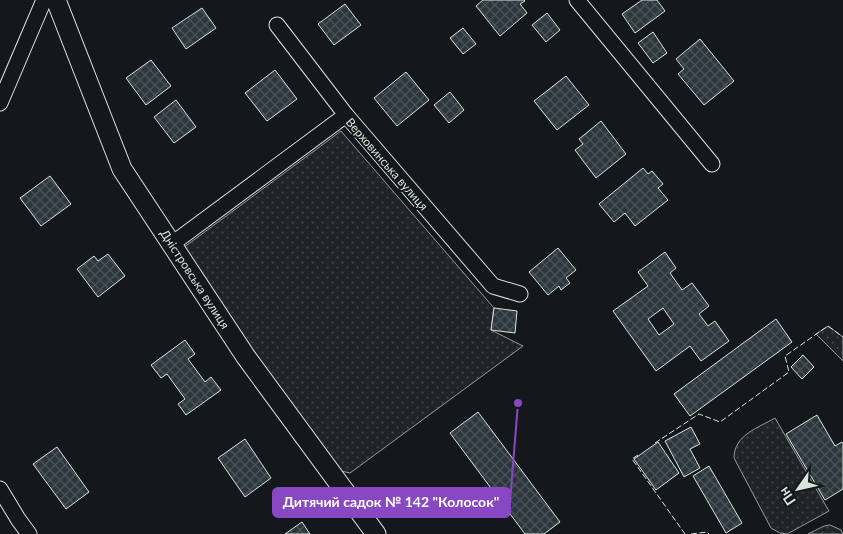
<svg xmlns="http://www.w3.org/2000/svg" width="843" height="534" font-family="Lato,sans-serif">
	<style>
		.grass { fill: url(#grass-dots); stroke: #939e99 }
		.building { fill: url(#building-cross-hatch); stroke: #d8e6dc; fill-rule: evenodd }
		.lines { fill: none; stroke-linecap: round; stroke-linejoin: round }
		.minor-casing { stroke: #d8e6dc; stroke-width: 17 }
		.tertiary-casing { stroke: #d8e6dc; stroke-width: 21 }
		.minor { stroke: #14181c; stroke-width: 15 }
		.tertiary { stroke: #14181c; stroke-width: 19 }
		.fence { stroke: #d8e6dc; stroke-width: 1; stroke-dasharray: 6 2.5; stroke-linecap: butt }
		.labels { text-anchor: middle; dominant-baseline: central; stroke-width: 4; stroke-linejoin: round; paint-order: stroke }
		.street-label { font-size: 12px; fill: #d8e6dc; stroke: #14181c }
		.leader { fill: none; stroke: #8948c3; stroke-width: 2 }
		.callout-dot { fill: #8948c3; stroke: #14181c; stroke-width: 2 }
		.callout { fill: #8948c3; stroke: #8948c3; stroke-width: 2 }
		.callout-label { font-size: 14px; text-anchor: middle; font-weight: bold; fill: #fff }
	</style>
	<defs>
		<pattern id="grass-dots" width="8" height="8" patternUnits="userSpaceOnUse" patternTransform="scale(1.25)"><rect width="8" height="8" fill="#202428"/><path d="M2 2h.1M6 6h.1" fill="none" stroke="#404447" stroke-width="1.8" stroke-linecap="round"/></pattern>
		<pattern id="building-cross-hatch" width="8" height="8" patternUnits="userSpaceOnUse" patternTransform="scale(1.25)"><rect width="8" height="8" fill="#2c363c"/><path d="M0 0l8 8M0 8l8-8" fill="none" stroke="#4a5358"/></pattern>
	</defs>
	<rect width="100%" height="100%" fill="#14181c"/>
	<path class="grass" d="M341,131L494,308L491,330L523,346L350,473L341,471L251,352L183,248Z
		M828,326L843,337V361L816,334Z
		M775,418L829,511L787,534L780,533L771,528L734,458C734,435 758,428 775,418Z
		M830,525L841,530L843,534H808L824,526Z"/>
	<path class="building" d="M483,0H524L525,1L520,4L527,13L500,36L476,6Z
		M642,0H657L665,11L635,33L622,14Z
		M345,4L361,25L334,45L318,24Z
		M202,8L216,28L186,49L172,28Z
		M547,13L560,30L546,42L532,25Z
		M463,28L476,44L463,54L450,38Z
		M653,32L667,53L653,63L638,43Z
		M700,39L734,81L704,105L678,74L684,69L676,59Z
		M151,60L171,86L146,105L126,78Z
		M275,70L297,99L267,121L245,93Z
		M406,72L429,100L397,126L374,98Z
		M566,76L589,105L557,130L534,101Z
		M450,92L464,110L449,123L434,105Z
		M176,100L196,127L174,143L154,117Z
		M601,121L626,154L596,178L575,150L583,144L579,139Z
		M643,168L648,174L652,171L663,184L658,188L668,200L635,226L625,213L614,222L599,204Z
		M50,176L71,204L41,226L20,198Z
		M558,248L576,270L566,278L570,283L561,290L559,286L548,295L529,272Z
		M665,252L676,268L670,273L682,290L692,283L709,306L699,314L708,326L715,321L729,341L701,361L690,346L656,371L613,311L648,286L638,272ZM663,308L674,324L659,335L648,319Z
		M108,254L125,276L98,297L77,269L94,256L98,261Z
		M494,308L517,311L515,333L491,330Z
		M776,319L792,342L690,416L674,394Z
		M185,340L195,354L188,359L205,382L211,377L221,390L186,415L178,404L185,399L167,374L161,378L151,365Z
		M803,355L814,367L802,379L791,367Z
		M478,412L560,522L544,534H525L450,433Z
		M817,415L835,446L842,442L843,444V489L825,500L786,434Z
		M691,427L700,444L690,449L700,468L684,477L665,441Z
		M245,439L271,478L245,497L218,458Z
		M658,442L679,473L656,490L634,459Z
		M57,447L89,492L66,509L33,464Z
		M709,466L742,523L726,533L693,476Z
		M302,522L310,534H285Z"/>
	<g class="lines">
		<g class="minor-casing">
			<path id="minor" d="M577,0L712,164
				M277,25L346,115
				M0,103L44,0
				M172,244L346,115L493,286L520,294
				M0,489L18,519L29,534"/>
		</g>
		<g class="tertiary-casing">
			<path id="tertiary" d="M56,0L122,169L246,357L376,534"/>
		</g>
		<use href="#minor" class="minor"/>
		<use href="#tertiary" class="tertiary"/>
		<path class="fence" d="M655,443L699,414L720,422L789,372L785,356L828,326L843,337
			M638,455L632,459L685,534
			M691,534L707,532L709,534"/>
	</g>
	<g class="labels">
		<g class="street-label">
			<text transform="translate(387 164) rotate(49)">Верховинська вулиця</text>
			<text transform="translate(195 279) rotate(57)">Дністровська вулиця</text>
		</g>
	</g>
	<path class="leader" d="M518 403L510 502"/>
	<circle class="callout-dot" cx="518" cy="403" r="5"/>
	<rect class="callout" x="273" y="488" width="237" height="29" rx="5"/>
	<g class="callout-label">
		<text x="391" y="507">Дитячий садок № 142 "Колосок"</text>
	</g>
	<g transform="translate(798 489) rotate(236)" stroke="#14181c" stroke-width="4" paint-order="stroke">
	<path d="M0-4L9 19L0 12L-9 19Z" fill="#d8e6dc"/>
	<text y="-8" font-size="14" font-weight="bold" text-anchor="middle" fill="#d8e6dc">Пн</text>
	</g>
</svg>
